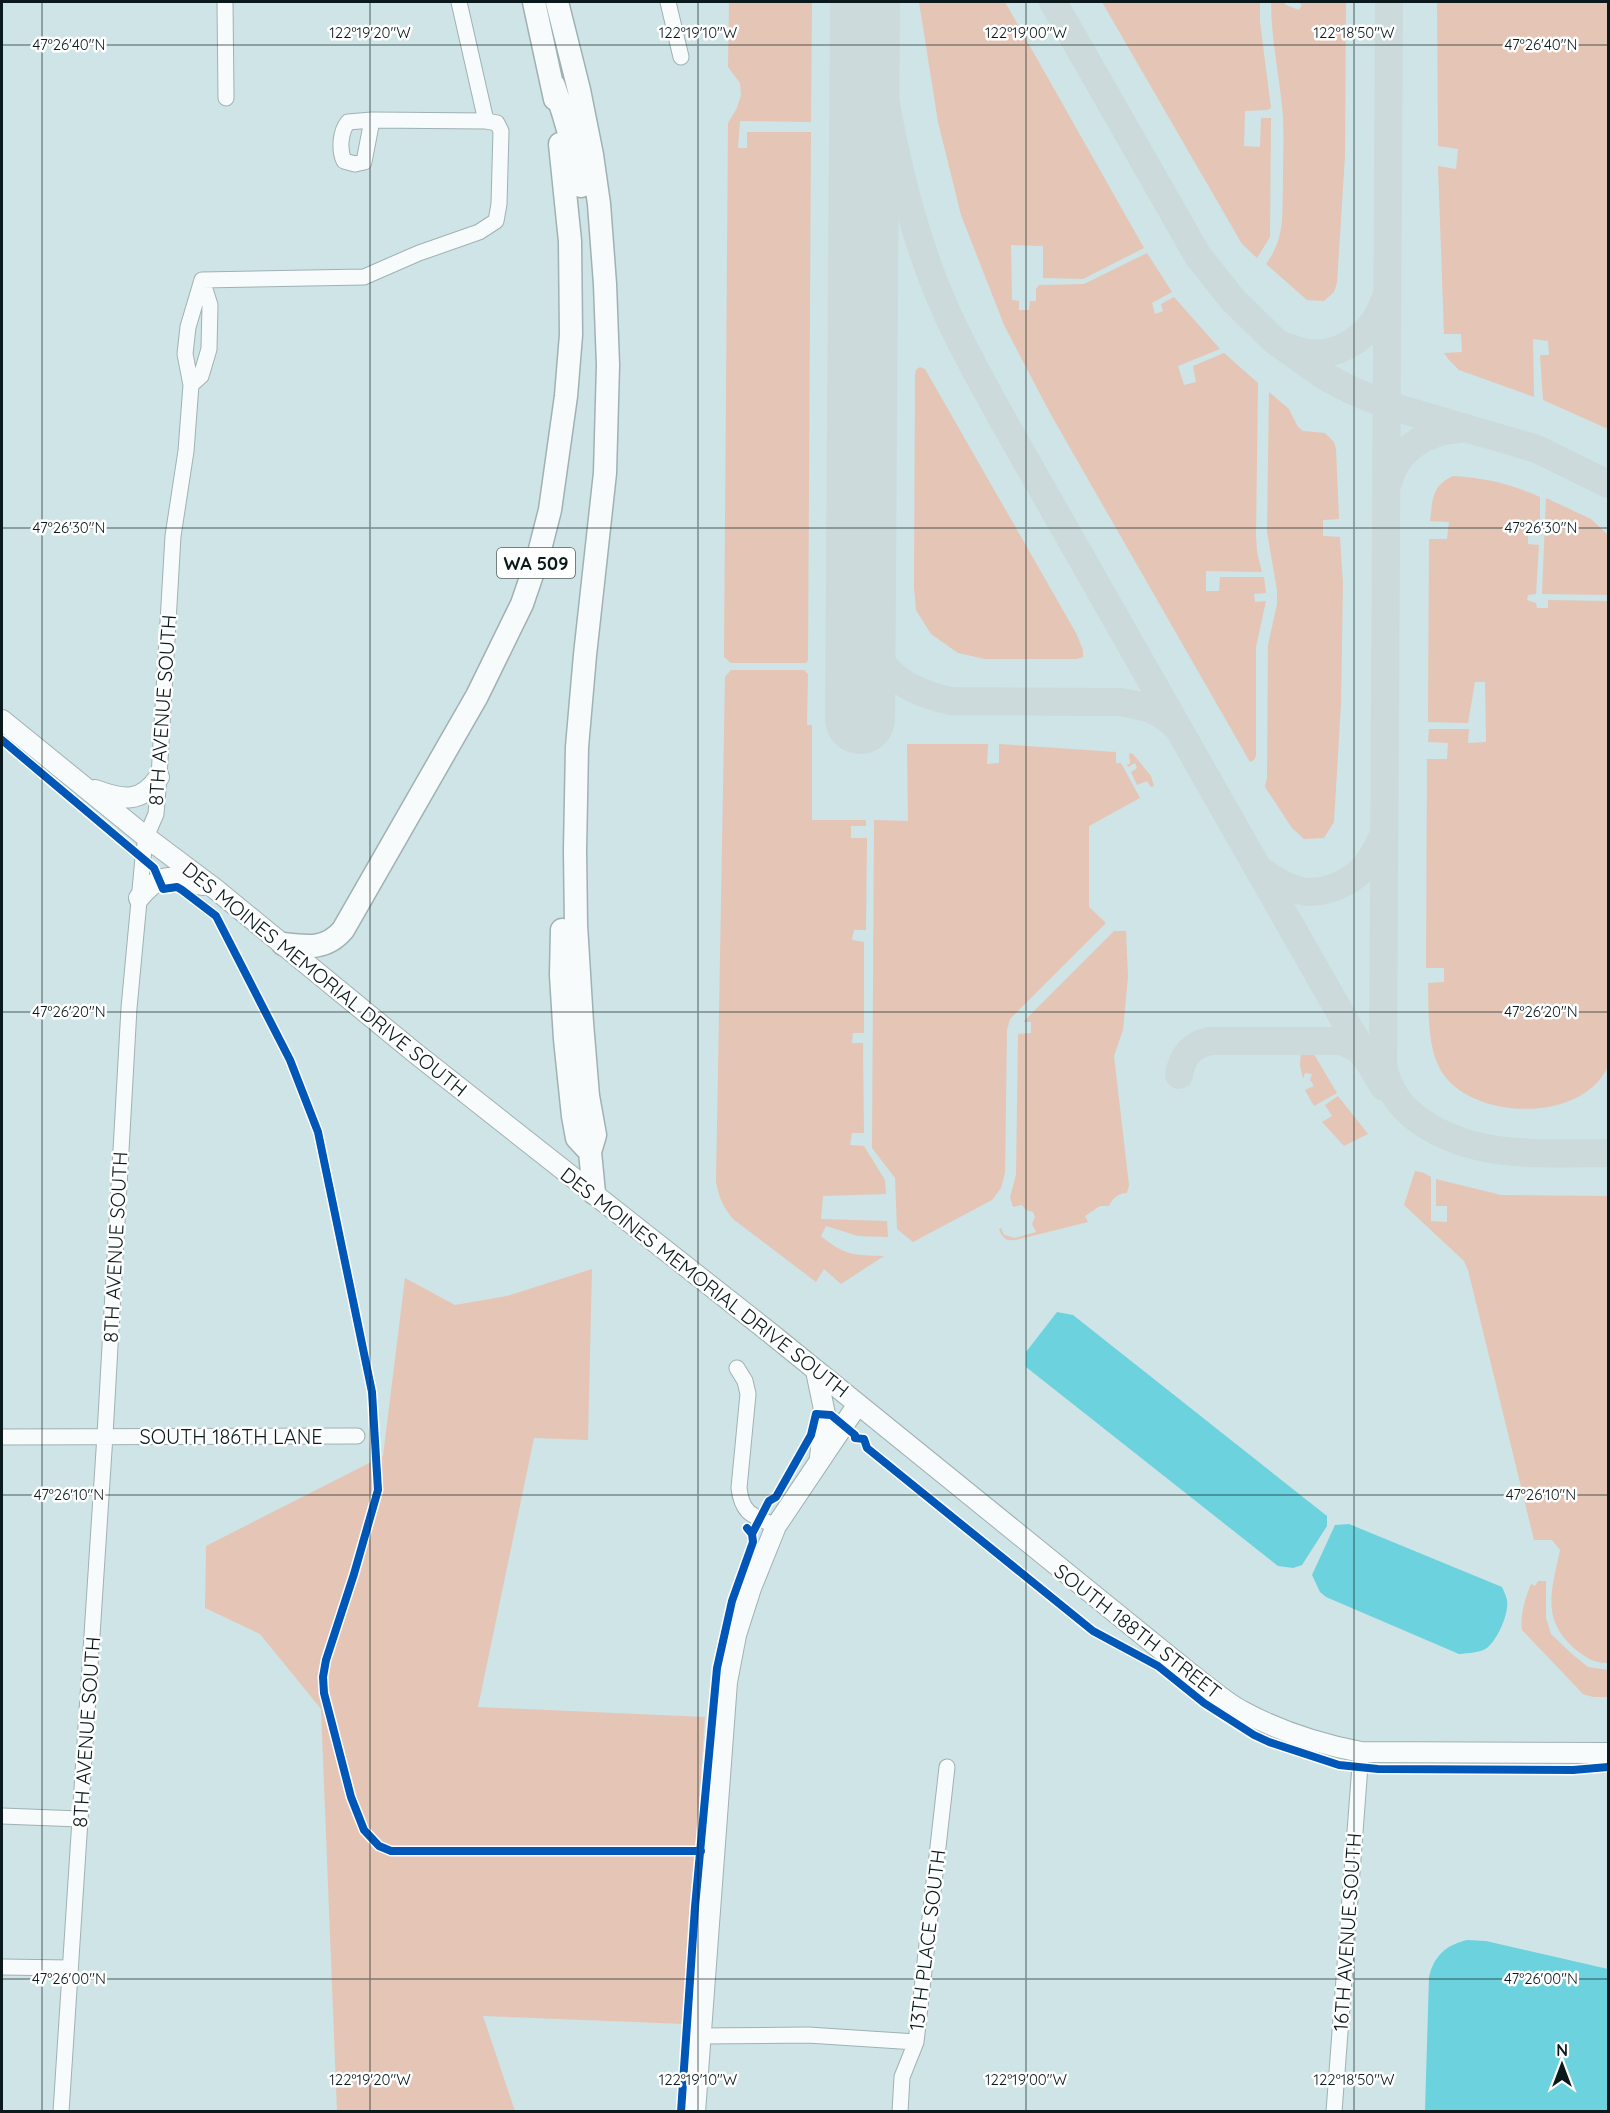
<svg xmlns="http://www.w3.org/2000/svg" width="1610" height="2113" font-family="Quicksand,sans-serif">
	<style>
		.green { fill: #e5c5b6 }
		.water { fill: #6cd2de }
		.lines { fill: none; stroke-linecap: round; stroke-linejoin: round }
		.taxiway { stroke: #ccdadc; stroke-width: 28 }
		.runway { stroke: #ccdadc; stroke-width: 70 }
		.minor-casing { stroke: #a0b1b3; stroke-width: 17 }
		.major-casing { stroke: #a0b1b3; stroke-width: 22 }
		.highway-casing { stroke: #a0b1b3; stroke-width: 25 }
		.minor { stroke: #f8fbfb; stroke-width: 15 }
		.major { stroke: #f8fbfb; stroke-width: 20 }
		.highway { stroke: #f8fbfb; stroke-width: 22 }
		.cycleway-casing { stroke: #fff; stroke-width: 11 }
		.cycleway { stroke: #0057b8; stroke-width: 8 }
		.ticks { fill: none; stroke: #0a1a1c; stroke-width: 1.5; stroke-opacity: 0.45 }
		.labels { text-anchor: middle; dominant-baseline: central; stroke-width: 5; stroke-linejoin: round; paint-order: stroke }
		.shield { fill: #fff; stroke: #545f60; stroke-width: 1.5 }
		.shield-label { font-size: 18px; font-weight: bold; fill: #0a1a1c }
		.street-label { font-size: 20px; fill: #0a1a1c; stroke: #fff }
		.ticks-label { font-size: 15px; text-anchor: middle; fill: #0a1a1c; stroke: #fff; stroke-width: 5; stroke-linejoin: round; paint-order: stroke }
	</style>
	<rect width="100%" height="100%" fill="#cee4e6"/>
	<path class="green" d="M729,2H812L811,122L740,121L738,148H747V132H811L808,660L806,663H731L724,657L728,123L737,108L741,95L740,83L728,67Z
		M919,2H1005L1144,248L1083,279L1043,278V246L1011,245L1012,300L1019,301V310H1029L1030,301H1036V289L1039,285L1084,284L1147,253L1172,292L1152,303L1155,314L1163,311L1161,304L1174,297L1220,349L1178,366L1184,385L1196,382L1193,366L1224,353L1258,383L1256,535L1257,552L1262,572L1206,571V591H1219L1220,577H1264L1266,593L1254,594L1255,602L1266,601L1256,647V756L1254,760L1250,762L1050,413L1004,325L961,215L938,122Z
		M1102,2H1260V22L1271,108L1267,110L1245,111L1244,146L1260,147L1261,118H1271L1270,237L1257,258L1242,244Z
		M1271,2H1284L1286,5L1299,10L1302,5L1298,2H1346L1345,156L1337,283L1334,292L1324,301L1307,300L1266,264C1286,237 1282,213 1283,180C1283,159 1284,137 1283,116C1280,78 1271,40 1271,2Z
		M1437,2H1608V429L1543,400L1540,355H1549L1548,341L1533,339L1534,397L1459,370L1449,360L1444,353L1462,352L1461,334H1444L1438,166L1456,169L1458,149L1438,146Z
		M920,367L925,369L1076,633L1083,650V657L1077,659H985L958,653L931,634L916,610L914,587L915,375L916,370Z
		M1269,392L1289,409L1298,427L1303,431L1325,433L1334,442L1336,449L1339,519L1323,520V536L1340,537L1343,584L1341,703L1334,822L1324,838L1304,839L1292,828L1265,787L1267,778L1268,645L1277,604V590L1267,532Z
		M1453,476C1486,478 1511,484 1540,497V528H1528V544L1539,545L1536,594L1528,595L1527,600L1536,603L1537,608H1548V600L1608,601V1066C1585,1120 1485,1121 1448,1080C1426,1056 1429,1013 1428,983L1444,982V968H1426L1427,759H1447L1448,743L1428,742L1429,729H1469L1468,743L1486,742L1485,682H1475L1468,723L1428,722L1429,539H1447L1449,522L1430,521C1433,500 1431,486 1453,476Z
		M1546,498L1591,519L1608,535V595L1542,594Z
		M731,670H804L808,674L807,725H812V820H866V826H851V838H867L866,930H854L852,940L864,942V1033H853L852,1043H863L864,1133H852L850,1145L864,1146L885,1180L886,1194L823,1196L821,1219L887,1221L888,1237L858,1236L826,1226L821,1236C845,1256 854,1255 884,1256L841,1284L824,1269L816,1282L733,1219C723,1207 719,1197 716,1182L725,677Z
		M907,744H988L987,764L999,763V744L1116,752V763H1121L1140,798L1089,826V907L1106,923L1010,1019L1007,1030L1005,1173L1001,1188L992,1200L913,1242L897,1229L895,1178L872,1148L874,820L908,821Z
		M1129,753L1133,754L1151,776L1154,786L1151,787L1147,781L1137,785L1131,772L1137,768L1135,763L1128,767L1127,764H1130Z
		M1114,931H1126L1128,977L1123,1030L1114,1056L1129,1185L1127,1193C1118,1193 1112,1199 1109,1206H1100L1085,1216L1088,1222L1016,1240C1006,1241 1003,1239 999,1229L1001,1228L1004,1235L1015,1238L1036,1232L1032,1224L1035,1217L1033,1212L1026,1210L1022,1205L1013,1207L1010,1197L1016,1175L1018,1034L1031,1033V1022H1023Z
		M1301,1050L1312,1051L1337,1093L1314,1106L1305,1090L1314,1086L1310,1080L1312,1074L1305,1073L1303,1079L1300,1065Z
		M1338,1096L1368,1134L1344,1146L1322,1122L1332,1116L1325,1105Z
		M1415,1171L1424,1173L1431,1177V1221L1447,1222V1206H1436V1179L1501,1195L1607,1196L1608,1663C1593,1663 1587,1658 1575,1649C1540,1618 1552,1590 1560,1550L1552,1540H1534L1468,1270L1464,1261L1404,1205Z
		M592,1269L588,1440L534,1438L478,1707L705,1717L684,2024L483,2016L515,2111H337L321,1709L260,1634L205,1608L206,1546L383,1456L405,1278L455,1305L507,1296Z
		M1538,1581H1546V1618L1551,1634L1572,1654L1588,1667L1608,1670V1697H1593L1583,1694L1522,1630C1520,1614 1525,1599 1531,1584L1535,1586Z"/>
	<path class="water" d="M1057,1312L1073,1315L1327,1516V1526L1302,1565L1293,1568L1278,1566L1026,1367V1352Z
		M1349,1524L1502,1587C1504,1591 1506,1596 1507,1600C1509,1614 1498,1639 1487,1648C1479,1653 1469,1653 1459,1654L1326,1597L1320,1592L1312,1575L1335,1525Z
		M1467,1940L1486,1941L1608,1969V2111H1425L1429,1977C1434,1956 1446,1945 1467,1940Z"/>
	<g class="lines">
		<path class="taxiway" d="M870,2C883,100 903,213 943,304C959,342 980,378 1000,415L1350,1030L1384,1087
			M1053,2L1198,256L1233,300L1275,341L1326,377L1353,391L1387,405L1537,449L1608,484
			M1389,2L1383,1065C1388,1090 1400,1107 1420,1121C1475,1160 1545,1153 1608,1153
			M1288,347C1328,366 1373,340 1385,299
			M1388,483C1396,450 1427,430 1460,429
			M862,609C872,665 895,689 951,701L1119,702C1142,705 1158,709 1175,725
			M1260,870C1271,878 1283,886 1297,890C1320,897 1353,883 1367,864C1374,856 1378,845 1383,836
			M1179,1075C1182,1056 1191,1045 1210,1041H1341L1359,1049L1366,1057"/>
		<path class="runway" d="M860,719L865,2"/>
		<g class="minor-casing">
			<path id="minor" d="M225,2L226,98
				M668,2L681,57
				M372,120L364,162L355,164L344,161C339,150 340,132 348,122L372,120L486,121
				M202,280L364,277L419,253L479,232L496,221L499,204L501,131L497,123L486,121L459,2
				M191,385L201,376L209,349L210,305L202,280
				M737,1368L745,1381L748,1394L739,1488C742,1515 754,1516 776,1526
				M2,1437L357,1436
				M2,1816L80,1819
				M2,1967L70,1968
				M699,2036L808,2035L916,2042
				M61,2112L105,1435L129,1008L143,858L146,837L156,814L159,777L173,536L186,451L191,385L185,354L188,327L202,280
				M900,2112L902,2077L916,2042L947,1767
				M1334,2112L1361,1752"/>
		</g>
		<g class="major-casing">
			<path id="major" d="M2,720L146,837L214,888L414,1052L769,1332L1196,1678C1211,1689 1226,1703 1242,1711C1279,1731 1319,1744 1361,1752L1608,1753
				M95,790C122,800 141,804 159,777
				M139,898C162,871 171,876 202,885
				M816,1371L825,1414L820,1457
				M695,2112L727,1682L736,1635L751,1588L776,1526L858,1404"/>
		</g>
		<g class="highway-casing">
			<path id="highway" d="M534,2L555,99
				M557,2L579,90L592,155L599,204L605,284L608,365L605,473L585,655L577,747L575,851L576,925L582,1023L588,1096L595,1135L590,1152L594,1193
				M554,86C566,119 575,151 581,186
				M562,930L561,975L565,1039L573,1116L577,1138L590,1152
				M283,944C307,947 326,950 343,930L477,696L522,604L538,557L550,510L566,396L571,335L570,241L560,144"/>
		</g>
		<use href="#minor" class="minor"/>
		<use href="#major" class="major"/>
		<use href="#highway" class="highway"/>
		<g class="cycleway-casing">
			<path id="cycleway" d="M2,740L154,868L163,889L177,887L182,890L216,916L290,1060L318,1132L372,1392L378,1490L354,1574L326,1660L323,1677L324,1693L351,1797L364,1830L379,1846L391,1851H701
				M752,1534L769,1501L776,1497L811,1435L816,1414L831,1415L855,1435V1438L864,1439L867,1448L1093,1631L1158,1666L1204,1703L1254,1735L1269,1742L1339,1765L1378,1769L1573,1770L1608,1767
				M681,2112L695,1907L717,1668L732,1601L753,1542L752,1534L747,1528"/>
		</g>
		<use href="#cycleway" class="cycleway"/>
	</g>
	<path class="ticks" d="M42,2V2112M370,2V2112M698,2V2112M1026,2V2112M1354,2V2112M2,45H1608M2,528H1608M2,1012H1608M2,1495H1608M2,1979H1608"/>
	<g class="labels">
		<rect class="shield" x="497" y="548" width="78" height="30" rx="4.5"/>
		<g class="shield-label">
			<text x="536" y="563">WA 509</text>
		</g>
		<g class="street-label">
			<text transform="translate(162 710) rotate(-86)">8TH AVENUE SOUTH</text>
			<text transform="translate(325 979) rotate(39)">DES MOINES MEMORIAL DRIVE SOUTH</text>
			<text transform="translate(115 1247) rotate(-87)">8TH AVENUE SOUTH</text>
			<text transform="translate(705 1282) rotate(38)">DES MOINES MEMORIAL DRIVE SOUTH</text>
			<text x="231" y="1436">SOUTH 186TH LANE</text>
			<text transform="translate(1138 1631) rotate(38)">SOUTH 188TH STREET</text>
			<text transform="translate(86 1732) rotate(-86)">8TH AVENUE SOUTH</text>
			<text transform="translate(1347 1932) rotate(-86)">16TH AVENUE SOUTH</text>
			<text transform="translate(927 1940) rotate(-83)">13TH PLACE SOUTH</text>
		</g>
	</g>
	<g class="ticks-label">
		<text x="370" y="38">122°19'20"W</text>
		<text x="698" y="38">122°19'10"W</text>
		<text x="1026" y="38">122°19'00"W</text>
		<text x="1354" y="38">122°18'50"W</text>
		<text x="69" y="50">47°26'40"N</text>
		<text x="1541" y="50">47°26'40"N</text>
		<text x="69" y="533">47°26'30"N</text>
		<text x="1541" y="533">47°26'30"N</text>
		<text x="69" y="1017">47°26'20"N</text>
		<text x="1541" y="1017">47°26'20"N</text>
		<text x="69" y="1500">47°26'10"N</text>
		<text x="1541" y="1500">47°26'10"N</text>
		<text x="69" y="1984">47°26'00"N</text>
		<text x="1541" y="1984">47°26'00"N</text>
		<text x="370" y="2085">122°19'20"W</text>
		<text x="698" y="2085">122°19'10"W</text>
		<text x="1026" y="2085">122°19'00"W</text>
		<text x="1354" y="2085">122°18'50"W</text>
	</g>
	<rect width="1610" height="2113" fill="none" stroke="#0a1a1c" stroke-width="6"/>
	<g transform="translate(1562 2065)" stroke="#ffffff" stroke-width="4.5" paint-order="stroke">
	<path d="M0-4.5L10 22L0 15L-10 22Z" fill="#0a1a1c"/>
	<text y="-9" font-size="16" font-weight="bold" text-anchor="middle" fill="#0a1a1c">N</text>
	</g>
</svg>
